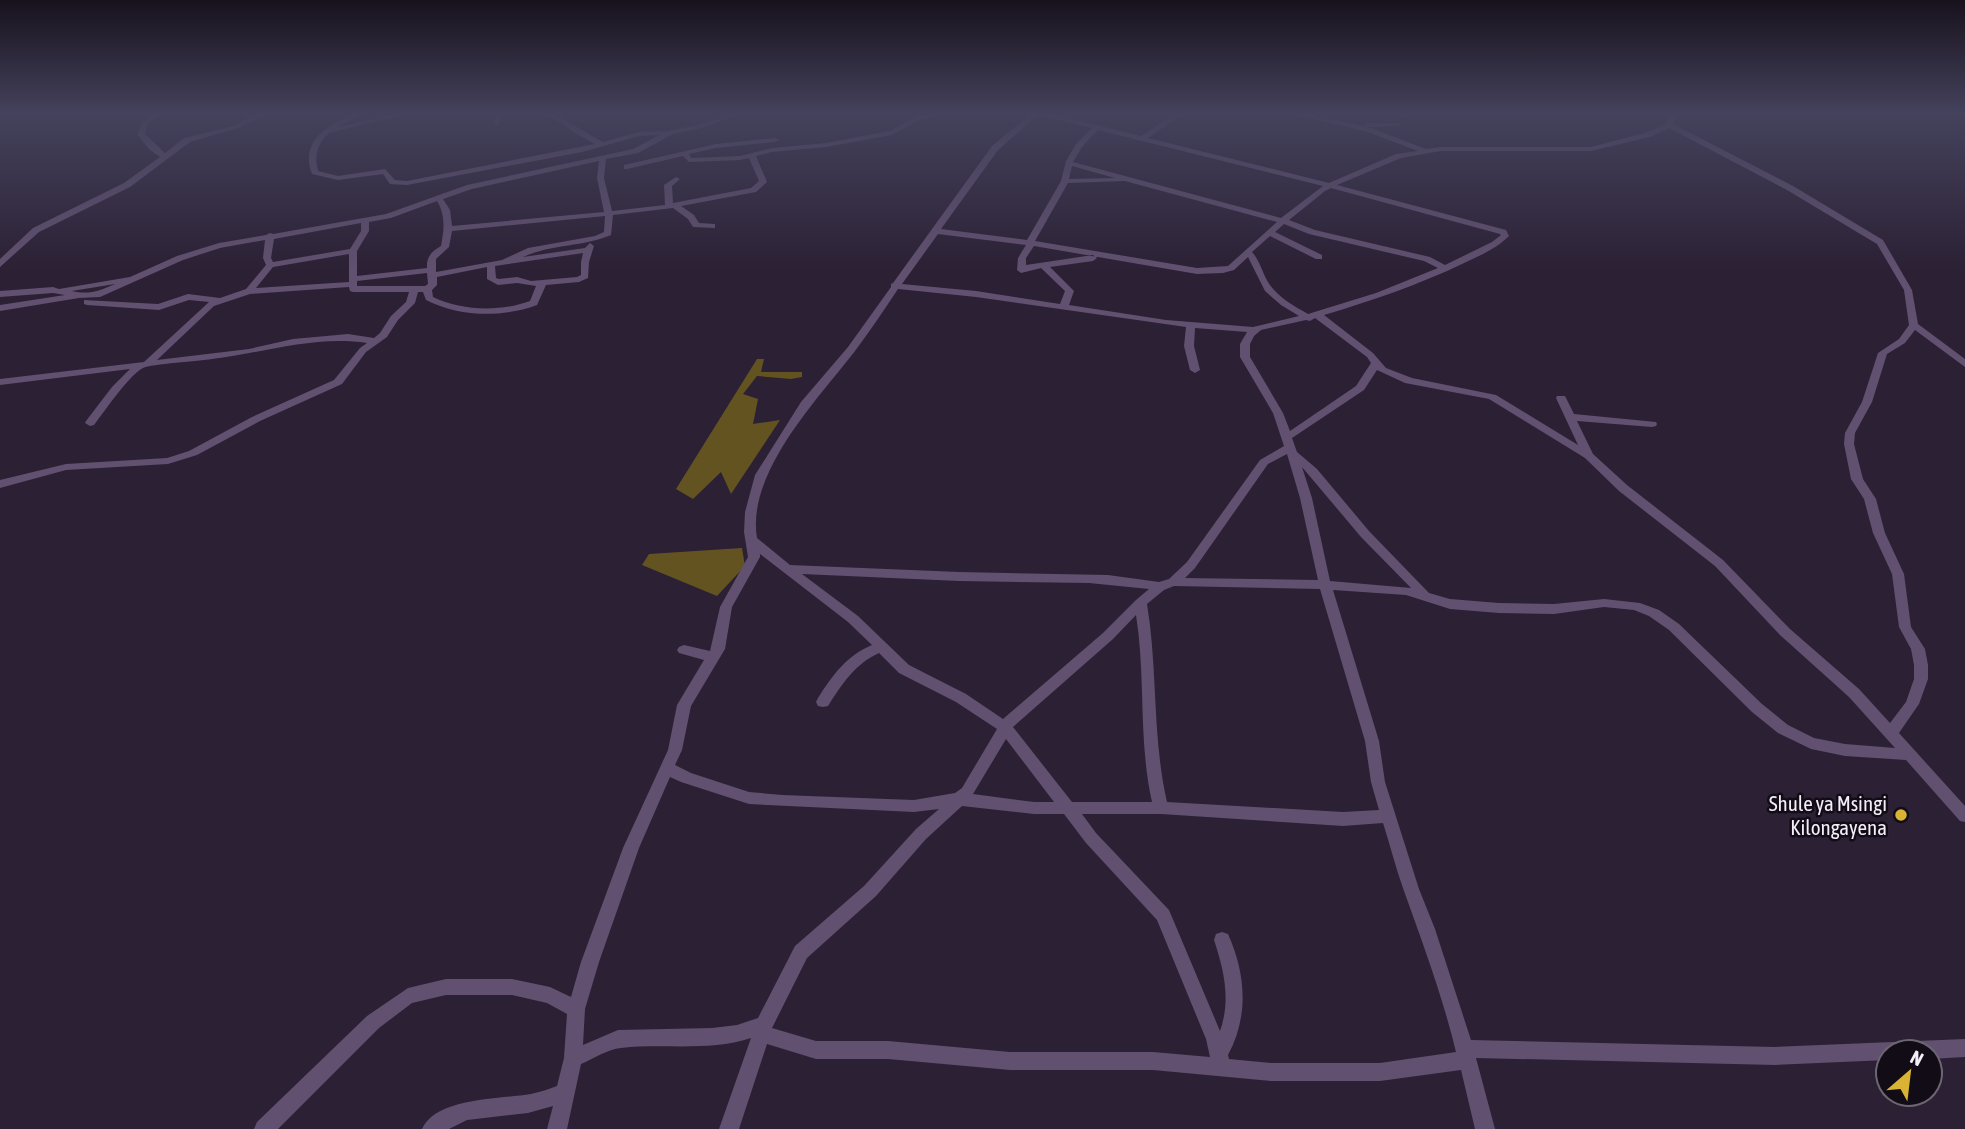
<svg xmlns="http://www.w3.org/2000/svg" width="1965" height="1129" font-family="'Asap Condensed',sans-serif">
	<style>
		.forest { fill: #625321 }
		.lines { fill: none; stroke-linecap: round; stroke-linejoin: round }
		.street { fill: #61506f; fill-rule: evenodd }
		.poi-dot { fill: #d9b334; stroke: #110c15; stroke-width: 2.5 }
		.labels { text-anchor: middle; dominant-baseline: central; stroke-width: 5; stroke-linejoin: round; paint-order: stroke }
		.near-poi-label { font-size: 21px; fill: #f4edfa; stroke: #110c15; text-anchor: end }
	</style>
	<rect width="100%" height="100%" fill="#2b2034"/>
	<path class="forest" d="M757,359H764L761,372H802V377L791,379L757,376L743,394L758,399L753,424L780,420L731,494L721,472L693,499L676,489Z
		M742,548L745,566L717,596L642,565L649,554Z"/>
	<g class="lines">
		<path class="street" d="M154,113H161L148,124L145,134L165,153L184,138L237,125C246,117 260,113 274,113L252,121L241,127L190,142L130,187L39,232L0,267V259L33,228L124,183L160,157L150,150L137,134L143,122Z
			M355,113H364L338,127L399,113H410L329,133C317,144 314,155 318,171L338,176L385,169L395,180L407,181L595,144L575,133L546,113C557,113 589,135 603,142L639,132L668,131L698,125L735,113H744L701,128L673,134L638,153L606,159L604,178L612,211L665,205L664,185L676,177L680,179L672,186L673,203L751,188L759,181L749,158L740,160L689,162L683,156L627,169H624V165L716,144L775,138L779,140L775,142L716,148L689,154L691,158L740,156L772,148L826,143L890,131L917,116L943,113L921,119L892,135L826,147L772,152L756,156L767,182L756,192L681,206L694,215L699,223L715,224V228L693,227L688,219L673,208L613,215L611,235C583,247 551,244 523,257L585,248L590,243L594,246L589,262L588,278L579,282L546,285L537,305C502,318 459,317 426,300L423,292H418L415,303L398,320L387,337L366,352L342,384L260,421L197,455L168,464L66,470L0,488V480L66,464L167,458L189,451L252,417L334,380L360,348L367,343C315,335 263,353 212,359C200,361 151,364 143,368C130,374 103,413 94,425L90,426L85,423L86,421L112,387L130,369L0,385V379L144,362L209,302L189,300L159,310L87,305L84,304V300L158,304L188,294L220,298L246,289L266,265L263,258L265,240L220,248L183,260L100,297L79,298L0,311V305L65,295L53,293L0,297V291L53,287L59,289L130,277L177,256L219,243L266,235L270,233L273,234L386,214L467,185L633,149L659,135L639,136L582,152L407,185L390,184L383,174L338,180L312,174C299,141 329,124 355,113ZM599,161L597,178L604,212L452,226L450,210L443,199L472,189ZM437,201C446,216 444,230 441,246C432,251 426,257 427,268L357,276V251L369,231V222L391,218ZM605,216L604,232L595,236L528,248L502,260L436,272V259L449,247L452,231ZM361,223V231L350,249L273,262L271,258L274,239ZM583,253L581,262V275L577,277L531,281L517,277L499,279L496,278L495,266ZM349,254V282L256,288L273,267ZM487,267V279L498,285L517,283L536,286L530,301C500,312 462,311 433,297L432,290L437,285V277ZM427,273L428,284L425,286H357V281ZM115,284C99,291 89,295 72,291ZM349,287L350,291L353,292H409L406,302L391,316L380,333L374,338L348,334L293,339L249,349L157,360L214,306L250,294Z
			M502,113H510L500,119L499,125H495L494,118Z
			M1032,113H1047L1141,136L1176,113H1184L1148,138L1329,183L1396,154L1418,151L1365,131L1288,113H1300L1364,126L1365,124L1367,123H1400L1401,124L1398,126L1368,127L1426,149L1441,147H1591L1644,133L1666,124L1672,113H1678L1673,124L1793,186L1883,240L1912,290L1918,324L1965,359V367L1915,330L1905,343L1887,354L1872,402L1855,433L1854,444L1863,479L1876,499L1885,533L1904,574L1911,627L1925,649L1928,665V679L1919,704L1899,733L1965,806V822L1960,821L1906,760L1845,756L1811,749L1778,733L1752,712L1669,630L1649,616L1634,610L1604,607L1554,614L1499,613L1450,609L1406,595L1333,590L1379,741L1385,782L1419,889L1435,929L1471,1040L1775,1047L1965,1039V1057L1930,1059V1052H1888V1060L1775,1065L1476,1058L1495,1129H1475L1461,1070L1380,1081H1271L1153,1070H1010L888,1059H816L767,1044L739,1129H719L751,1038C709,1052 664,1043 621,1048C608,1049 593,1059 581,1064L567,1129H547L553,1106L528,1113L467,1120L449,1129H422C436,1097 502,1099 531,1094C540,1092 549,1089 557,1086L564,1058L567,1014L547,1003L512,995H446L412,1003L379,1028L278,1129H254L257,1122L367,1016L408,988L446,979H512L550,987L571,997L581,962L623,848L668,750L677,705L704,660L679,653L677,650L679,647L684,645L710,651L720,607L748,557L744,532L745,512L755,475L801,402L848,347L891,287V284L893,283L992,146ZM1038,115L1092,128L1076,144L1066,161L1061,181L1027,240L941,229L998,150ZM1669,128L1787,190L1877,244L1904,290L1909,325L1899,339L1878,353L1862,402L1845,433L1844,444L1851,479L1864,499L1873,533L1892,574L1899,627L1911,649L1914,665V679L1906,702L1890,723L1859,689L1790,629L1723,560L1627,485L1593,454L1577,421L1652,427L1656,426L1657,424L1656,422L1574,414L1565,396H1557L1556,398L1578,445L1496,395L1412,378L1386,368L1373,353L1324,315C1371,301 1418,285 1462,264C1479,256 1496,249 1509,236L1506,230L1337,185L1401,158L1441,151H1591L1650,137ZM1098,130L1323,186L1281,218L1073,162L1082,147ZM1072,166L1115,178L1069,179ZM1125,181L1277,222L1228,266L1197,268L1035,241L1068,183ZM1331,188L1500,234L1501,235L1492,242L1445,265L1430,257L1315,230L1289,220L1325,191ZM1284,224L1309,234L1424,261L1438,268L1376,293L1308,314C1294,306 1277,297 1268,282C1262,272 1260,261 1252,252L1270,236L1316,259H1322V255L1275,232ZM938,234L1026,245L1018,258L1017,270L1021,273L1041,268L1065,291L1060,304L976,291L902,284ZM1034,246L1197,274L1223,273L1234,270L1248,257L1265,291L1281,305L1299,316L1253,327L1166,320L1069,305L1074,291L1050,267L1093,261L1097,258L1093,255L1026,265V258ZM898,289L976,297L1186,327L1184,346L1190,370L1195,373L1200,370L1194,346L1195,328L1247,332L1240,344V357L1273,413L1284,446L1260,460L1187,562L1169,579L1159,582L1108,575L959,572L790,565L757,538C746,473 818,399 855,351C870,331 884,310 898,289ZM1315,318L1367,357L1371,363L1356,386L1290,431L1283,413L1250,357V344L1254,336L1261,330L1306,320L1310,321ZM1377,370L1405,383L1489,399L1585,458L1619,491L1715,566L1780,635L1849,697L1895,748L1845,744L1814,738L1788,725L1762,704L1679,624L1659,610L1640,603L1604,599L1554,604L1499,603L1450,599L1429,593L1369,531L1317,469L1297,452L1292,438L1364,390ZM1287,454L1300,498L1318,580L1185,578L1195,568L1268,464ZM1302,467L1361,537L1411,588L1330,581L1312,498ZM760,554L848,622L872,645C846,656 832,676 818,698L816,702L818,706L823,707L828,706C842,684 855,664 879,653L899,673L956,702L997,729L962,788L955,793L914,800L782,795L749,792L691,773L675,765L682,750L691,706L725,649L732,607L760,557ZM802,574L959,581L1089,583L1149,589L1136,600L1103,633L1003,719L966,694L909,665L858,616ZM1174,586L1320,589L1365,741L1371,782L1379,810L1343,812L1167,802C1152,737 1158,670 1147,604L1164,590ZM1136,615C1146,677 1138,740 1152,802H1072L1013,727L1113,639ZM1006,739L1054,802H1034L973,794ZM670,777L681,782L749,804L914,812L939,809L916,829L864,886L795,946L758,1018L737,1025L712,1028L618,1030L583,1045L585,1009L599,962L639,848ZM962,806L1034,814H1064L1086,843L1157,920L1206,1039L1210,1057L1153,1052H1010L888,1041H816L772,1028L807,958L876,896L926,839ZM1082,814H1161L1343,826L1383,823C1390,845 1396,869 1404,891C1423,944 1443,998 1456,1052L1380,1063H1271L1229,1059L1228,1055C1249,1016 1246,974 1228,934L1222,932L1216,934L1214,940C1224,970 1231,1000 1220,1031L1169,910L1096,833Z
			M1406,113H1416L1403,118L1400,116Z"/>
	</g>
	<linearGradient id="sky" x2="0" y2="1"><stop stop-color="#18121d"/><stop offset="0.42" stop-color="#44425c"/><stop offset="1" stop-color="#44425c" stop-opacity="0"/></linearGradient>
	<rect width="1965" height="271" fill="url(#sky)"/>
	<circle class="poi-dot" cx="1901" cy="815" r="7"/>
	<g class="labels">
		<g class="near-poi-label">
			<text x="1887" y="803">Shule ya Msingi<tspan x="1887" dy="24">Kilongayena</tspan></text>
		</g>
	</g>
	<g transform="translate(1909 1073) rotate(28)"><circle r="33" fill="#110c15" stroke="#6c6671" stroke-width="2"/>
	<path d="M0-5L12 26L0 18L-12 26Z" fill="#d9b334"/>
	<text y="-10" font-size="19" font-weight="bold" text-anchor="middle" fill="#f4edfa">N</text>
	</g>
</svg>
